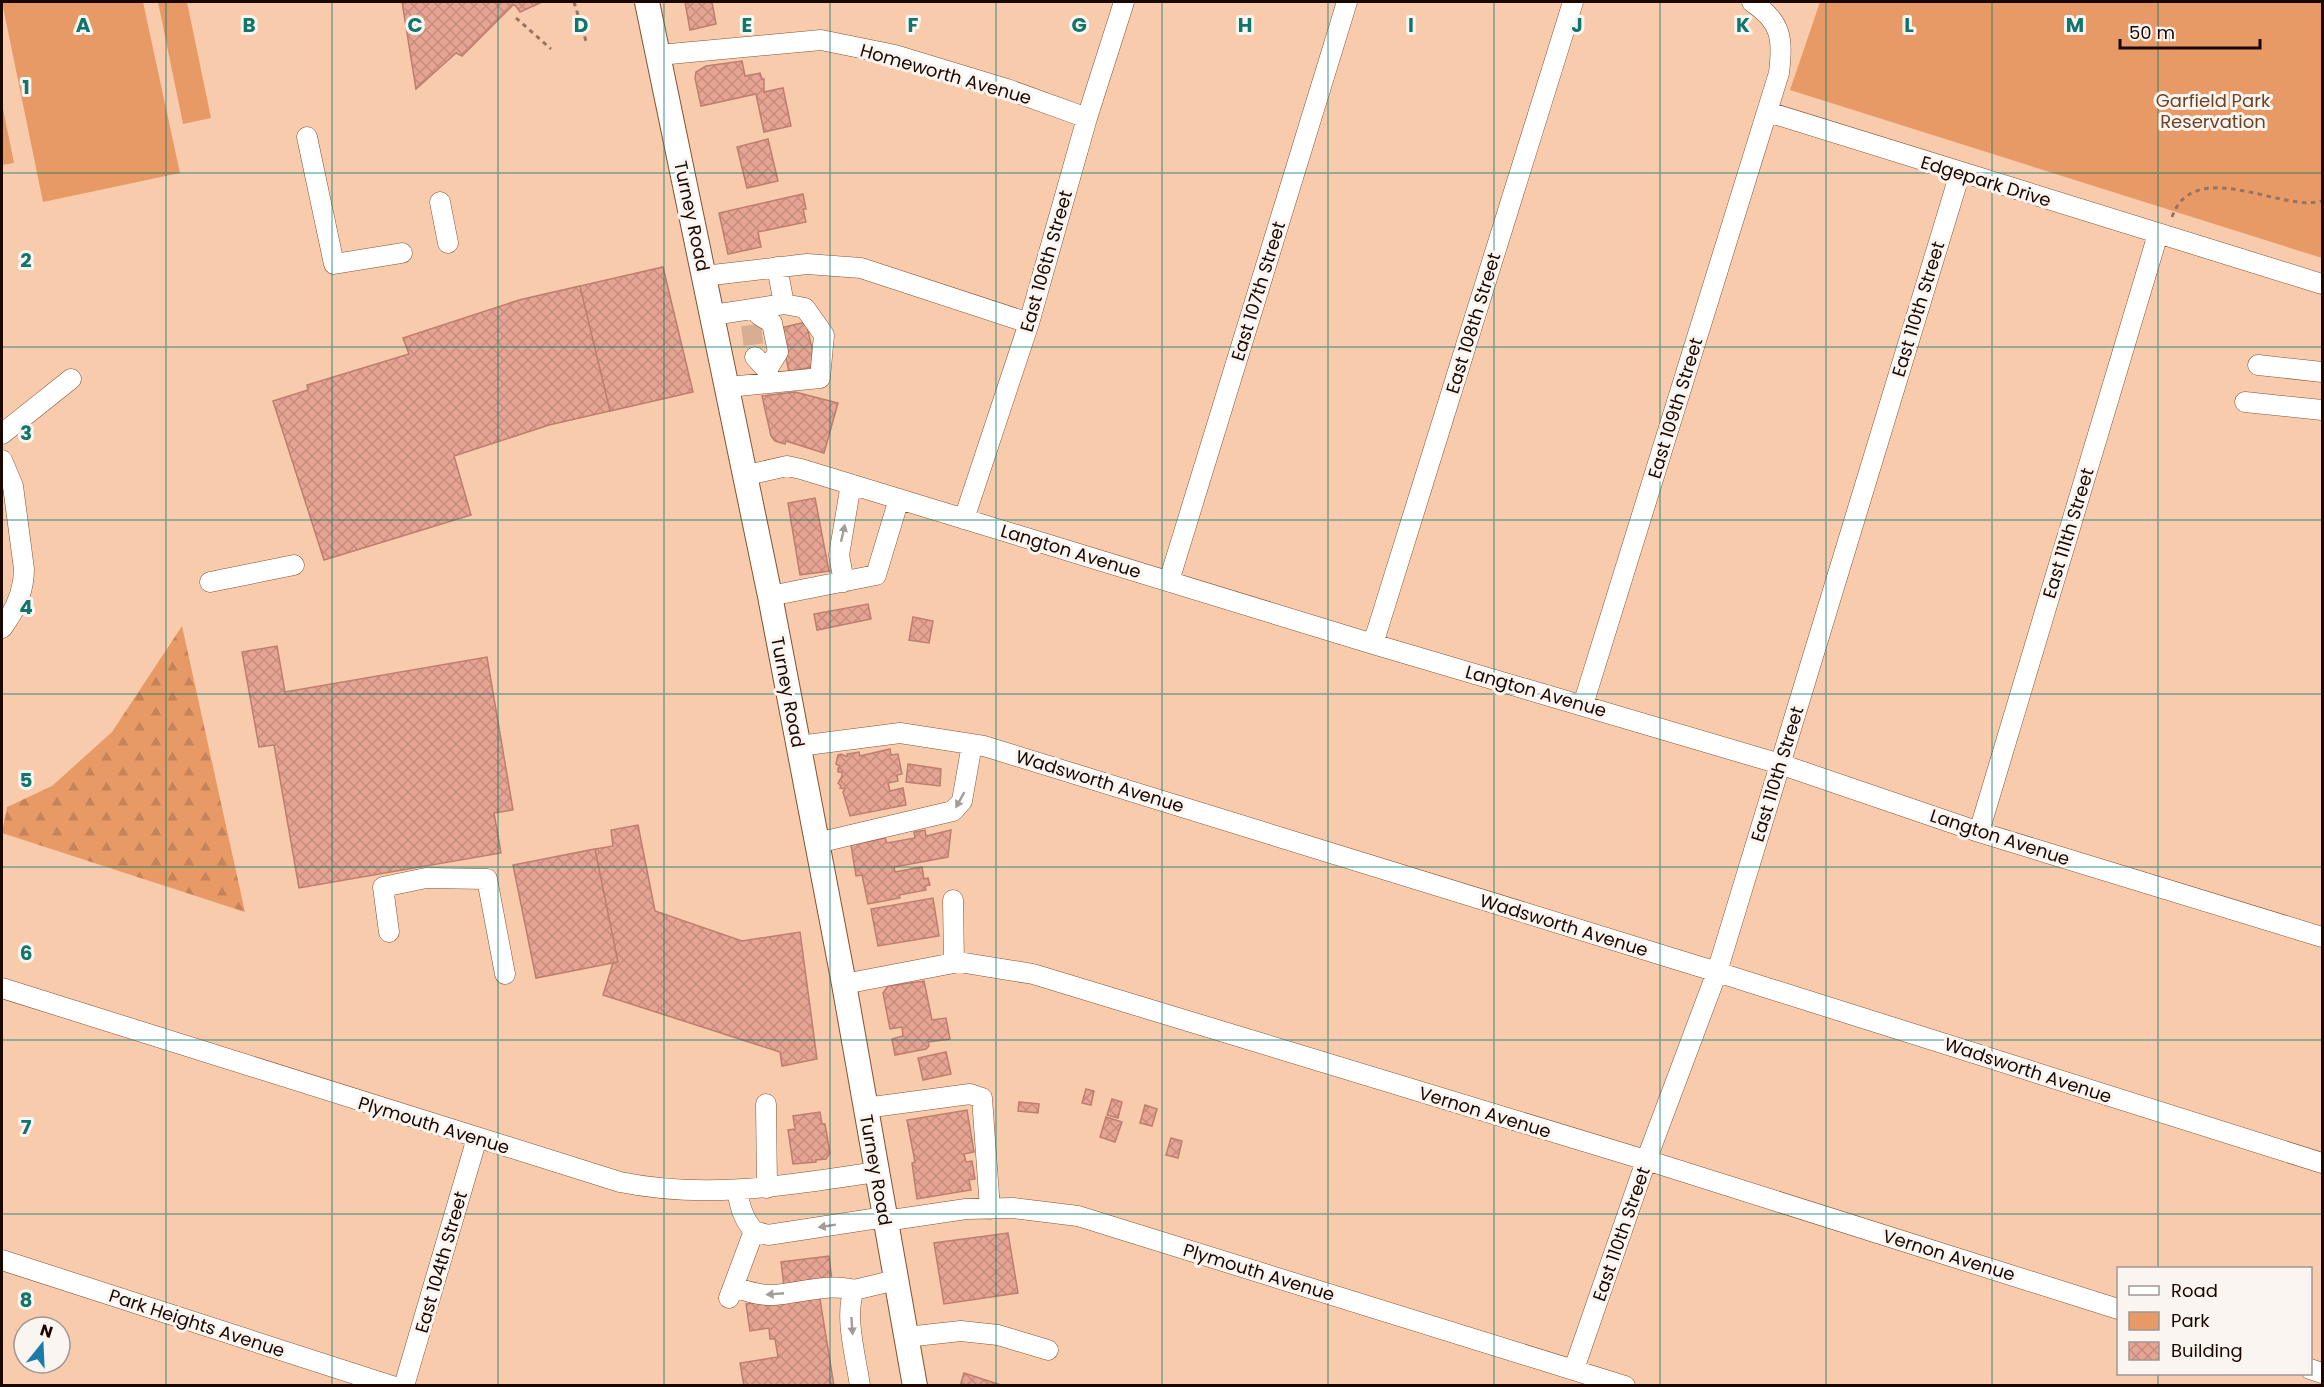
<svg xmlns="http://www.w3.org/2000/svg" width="2324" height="1387" font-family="Poppins,sans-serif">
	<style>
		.forest { fill: url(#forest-firs) }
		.park { fill: #e79a66 }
		.building { fill: url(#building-cross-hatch); stroke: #bd7e6e; stroke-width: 1.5 }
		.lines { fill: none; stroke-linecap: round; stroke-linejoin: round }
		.minor-tunnel { stroke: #d8ae93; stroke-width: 20; stroke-dasharray: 20 10; stroke-linecap: butt }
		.minor-casing { stroke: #845230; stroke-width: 21 }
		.major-casing { stroke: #845230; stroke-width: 26 }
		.path { stroke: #967460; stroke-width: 3; stroke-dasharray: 4.5 4.5; stroke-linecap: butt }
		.minor { stroke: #fff; stroke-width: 20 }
		.major { stroke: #fff; stroke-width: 24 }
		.oneway { fill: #a39c99 }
		.grid { fill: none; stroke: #0f766e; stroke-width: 1.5; stroke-opacity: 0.55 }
		.labels { text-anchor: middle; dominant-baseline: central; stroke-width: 6; stroke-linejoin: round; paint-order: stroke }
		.street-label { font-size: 18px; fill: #1a0800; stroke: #fbf5f1 }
		.park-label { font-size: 18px; fill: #6d4223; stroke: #fbf5f1 }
		.grid-label { font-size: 20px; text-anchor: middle; font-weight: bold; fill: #0f766e; stroke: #fbf5f1; stroke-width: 6; stroke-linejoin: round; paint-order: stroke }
	</style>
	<defs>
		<pattern id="forest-firs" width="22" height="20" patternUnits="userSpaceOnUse" patternTransform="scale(1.5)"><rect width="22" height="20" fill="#e79a66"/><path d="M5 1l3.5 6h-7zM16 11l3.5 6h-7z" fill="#c68357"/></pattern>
		<pattern id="building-cross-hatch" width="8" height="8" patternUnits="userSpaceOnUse" patternTransform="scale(1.5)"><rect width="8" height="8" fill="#e6a493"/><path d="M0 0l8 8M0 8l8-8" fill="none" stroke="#c58c7d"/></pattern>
	</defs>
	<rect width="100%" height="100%" fill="#f9cbad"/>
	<path class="forest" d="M182,626L245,912L2,833L7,807L52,786L112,732Z"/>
	<path class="park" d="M2,2H143L180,173L43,202Z
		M158,2H187L211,118L183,124Z
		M1820,2H2322V258L1790,90Z
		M2,104L14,163L2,165Z"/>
	<path class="building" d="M402,2H542L520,12L515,5H513L462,56L456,53L416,89Z
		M685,2H712L716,24L690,30Z
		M742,61L745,76L760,73L762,79H764V92L783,88L791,126L764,132L756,94L701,106L695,78L696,72L706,66Z
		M768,139L778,181L747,188L737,147Z
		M803,194L806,209H803L806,222L758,232L761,247L728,254L719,213Z
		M663,267L693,392L610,411L580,286Z
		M580,286L610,411L549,425L454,456L471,515L324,560L273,401L308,390L307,385L409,354L403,338L519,300Z
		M806,322L816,366L789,372L780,328Z
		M795,392L838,403L824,453L786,441L785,444L775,441L771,436L762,396Z
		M815,498L829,571L800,575L788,503Z
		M868,604L871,619L817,630L814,614Z
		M913,617L933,621L929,643L909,640Z
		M277,646L285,692L487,657L513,810L494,813L501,853L299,888L274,745L259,747L242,652Z
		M890,749L891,755L898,754L902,774L897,775L898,781L888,783L890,791L903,788L906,805L850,816L843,792L845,789L840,788L841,786L838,783L842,776V772H838V768L840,766L836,764L838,755L841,754L845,756H848L847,754L859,752L860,756Z
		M908,764L941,769L940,786L906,782Z
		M638,825L655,911L742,941L800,932L817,1059L782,1066L780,1052L603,995L613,963L618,962L595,849L613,846L611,830Z
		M925,830L926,836L951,830L948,857L894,867L895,872L922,867L924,879L928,878L930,885L925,886L926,890L899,895L900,898L868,904L862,875L856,876L851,845L885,838L887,843L915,838L914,832Z
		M595,849L618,962L536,978L513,865Z
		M933,898L939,936L878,946L871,909Z
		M924,981L932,1020L946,1018L950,1039L928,1042L929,1046L926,1049L895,1055L892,1039L903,1036L902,1027L890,1029L883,993L888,986Z
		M946,1052L951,1074L923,1080L918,1058Z
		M1086,1089L1094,1091L1091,1105L1082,1103Z
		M1112,1099L1122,1102L1118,1118L1107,1115Z
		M1019,1102L1039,1104L1038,1113L1018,1111Z
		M1145,1105L1157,1109L1152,1126L1140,1123Z
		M967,1110L974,1152L964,1154L966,1162L972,1161L975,1179L969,1180L971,1190L917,1199L912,1163L915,1162L907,1120Z
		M820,1112L822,1124H825L830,1153L826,1159L816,1160V1162L793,1164L788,1130L795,1129L793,1116Z
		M1106,1117L1122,1122L1115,1142L1100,1137Z
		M1171,1138L1182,1141L1178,1158L1166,1155Z
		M1008,1233L1018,1293L944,1304L934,1243Z
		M829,1256L832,1281L784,1286L781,1262Z
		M819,1293L834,1386H744L740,1363L778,1357L775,1339H770L769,1328L750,1331L746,1304Z
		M964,1373L1004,1386H960Z"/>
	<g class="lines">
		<path class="minor-tunnel" d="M751,325L755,357"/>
		<g class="minor-casing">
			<path id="minor" d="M659,55L821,40L895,55L1007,89L1087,118
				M1768,112L2322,284
				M307,137L334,264L402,253
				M440,202L448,243
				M704,276L807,264L861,268L1029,323
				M713,315L784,304
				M759,315L772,323L778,352L767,370
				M755,357L767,370L769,382
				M2258,365L2322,372
				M728,387L820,378L824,335L805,308L784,304L777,267
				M2245,402L2322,410
				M2,434L71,379
				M2,460L13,486L24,569C24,591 15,611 2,628
				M747,475L787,466L801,469L1373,644L1780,764L1979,832L2322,937
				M964,519L1029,323L1087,118L1124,2
				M1169,581L1347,2
				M210,582L294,565
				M844,582L839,555L851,484
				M770,596L876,575L899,499
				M1373,644L1573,2
				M1583,705L1779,73C1783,39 1782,22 1752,2
				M799,746L900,733L984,746L1717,972L2322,1163
				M1979,832L2158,234
				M817,843L953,811L962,801L972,744
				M953,900L954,963
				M389,932L383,887L426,878L487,879L505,974
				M844,984L959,962L1033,974L1662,1165L2118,1309
				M2,988L620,1182C708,1200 789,1185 876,1172
				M766,1104L767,1188
				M865,1108L970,1094L982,1098L990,1209
				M885,1221L966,1209L1013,1208L1078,1216L1625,1386
				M754,1231L768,1235L885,1217
				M2,1260L392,1386
				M733,1287C747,1291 760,1296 774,1295C801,1293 828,1283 854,1290
				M729,1298L754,1231C743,1219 740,1206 737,1191
				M906,1337L961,1331L998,1335L1048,1350
				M1574,1369L1646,1161L1717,972L1960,173
				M2310,1369L2322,1373
				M404,1386L477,1138
				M860,1386C856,1358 844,1316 854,1290L896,1280"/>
		</g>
		<g class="major-casing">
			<path id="major" d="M647,2L770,596L844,984L915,1386"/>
		</g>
		<path class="path" d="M574,2L586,41
			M516,18L551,49
			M2172,217C2194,155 2282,213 2322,201"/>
		<use href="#minor" class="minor"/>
		<use href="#major" class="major"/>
	</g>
	<defs><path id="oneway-solid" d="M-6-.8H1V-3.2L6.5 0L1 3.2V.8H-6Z" transform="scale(1.5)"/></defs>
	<g class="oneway">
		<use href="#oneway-solid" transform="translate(843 533) rotate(-77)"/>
		<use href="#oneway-solid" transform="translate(960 800) rotate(119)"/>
		<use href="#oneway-solid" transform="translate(827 1226) rotate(171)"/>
		<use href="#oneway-solid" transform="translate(775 1294) rotate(175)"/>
		<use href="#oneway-solid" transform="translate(852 1326) rotate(86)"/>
	</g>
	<path class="grid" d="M166,2V1386M332,2V1386M498,2V1386M664,2V1386M830,2V1386M996,2V1386M1162,2V1386M1328,2V1386M1494,2V1386M1660,2V1386M1826,2V1386M1992,2V1386M2158,2V1268M2,173H2322M2,347H2322M2,520H2322M2,694H2322M2,867H2322M2,1040H2322M2,1214H2322M2158,1374V1386"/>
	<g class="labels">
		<g class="street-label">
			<text transform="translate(946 74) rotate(16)">Homeworth Avenue</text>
			<text transform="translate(1986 181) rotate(17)">Edgepark Drive</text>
			<text transform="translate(692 216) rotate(78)">Turney Road</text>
			<text transform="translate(1046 261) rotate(-74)">East 106th Street</text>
			<text transform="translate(1258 291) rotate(-73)">East 107th Street</text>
			<text transform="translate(1918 309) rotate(-73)">East 110th Street</text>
			<text transform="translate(1473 323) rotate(-73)">East 108th Street</text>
			<text transform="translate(1675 408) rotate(-73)">East 109th Street</text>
			<text transform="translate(2068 533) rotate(-73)">East 111th Street</text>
			<text transform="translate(1071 551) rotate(17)">Langton Avenue</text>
			<text transform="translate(1536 691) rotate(16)">Langton Avenue</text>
			<text transform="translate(788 692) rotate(79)">Turney Road</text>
			<text transform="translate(1777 774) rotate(-73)">East 110th Street</text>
			<text transform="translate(1100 781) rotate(17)">Wadsworth Avenue</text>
			<text transform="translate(2000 837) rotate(18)">Langton Avenue</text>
			<text transform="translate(1564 925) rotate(17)">Wadsworth Avenue</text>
			<text transform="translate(2028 1070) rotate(18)">Wadsworth Avenue</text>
			<text transform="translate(1485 1112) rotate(17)">Vernon Avenue</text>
			<text transform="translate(434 1125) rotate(17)">Plymouth Avenue</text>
			<text transform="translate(876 1170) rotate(80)">Turney Road</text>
			<text transform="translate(1621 1234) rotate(-71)">East 110th Street</text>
			<text transform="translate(1949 1255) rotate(17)">Vernon Avenue</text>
			<text transform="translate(441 1262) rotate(-74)">East 104th Street</text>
			<text transform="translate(1259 1272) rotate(17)">Plymouth Avenue</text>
			<text transform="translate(197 1323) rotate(18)">Park Heights Avenue</text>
		</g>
		<g class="park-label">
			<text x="2213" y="100">Garfield Park<tspan x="2213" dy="21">Reservation</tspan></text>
		</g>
	</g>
	<g class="grid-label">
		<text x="83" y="32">A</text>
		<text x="249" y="32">B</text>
		<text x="415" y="32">C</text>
		<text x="581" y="32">D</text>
		<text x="747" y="32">E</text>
		<text x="913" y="32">F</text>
		<text x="1079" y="32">G</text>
		<text x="1245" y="32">H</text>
		<text x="1411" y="32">I</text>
		<text x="1577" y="32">J</text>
		<text x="1743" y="32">K</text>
		<text x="1909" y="32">L</text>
		<text x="2075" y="32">M</text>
		<text x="26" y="94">1</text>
		<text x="26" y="267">2</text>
		<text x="26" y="440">3</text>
		<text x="26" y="614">4</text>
		<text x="26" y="787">5</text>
		<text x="26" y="960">6</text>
		<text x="26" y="1134">7</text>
		<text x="26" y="1307">8</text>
	</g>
	<rect width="2324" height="1387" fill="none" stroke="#1a0800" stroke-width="6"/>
	<rect x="2117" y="1267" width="195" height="108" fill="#fbf5f1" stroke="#a19691" stroke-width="1.5"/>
	<rect x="2129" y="1286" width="30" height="9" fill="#ffffff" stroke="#a19691" stroke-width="1.5"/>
	<text x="2171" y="1297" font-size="18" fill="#1a0800">Road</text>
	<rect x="2129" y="1312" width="30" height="18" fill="#e79a66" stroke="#a19691" stroke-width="1.5"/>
	<text x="2171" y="1327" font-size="18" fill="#1a0800">Park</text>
	<rect x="2129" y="1342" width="30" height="18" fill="url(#building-cross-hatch)" stroke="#a19691" stroke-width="1.5"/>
	<text x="2171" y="1357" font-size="18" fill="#1a0800">Building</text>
	<g transform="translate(42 1345) rotate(18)"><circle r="28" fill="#fbf5f1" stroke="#a19691" stroke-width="1.5"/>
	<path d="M0-4.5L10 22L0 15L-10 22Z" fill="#1b7ca8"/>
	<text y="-9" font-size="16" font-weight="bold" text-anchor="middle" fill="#1a0800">N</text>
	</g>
	<path d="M2120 39v9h140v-9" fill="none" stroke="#1a0800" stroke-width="3"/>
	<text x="2129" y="39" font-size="18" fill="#1a0800" stroke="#fbf5f1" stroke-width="4.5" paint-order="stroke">50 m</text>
</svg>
